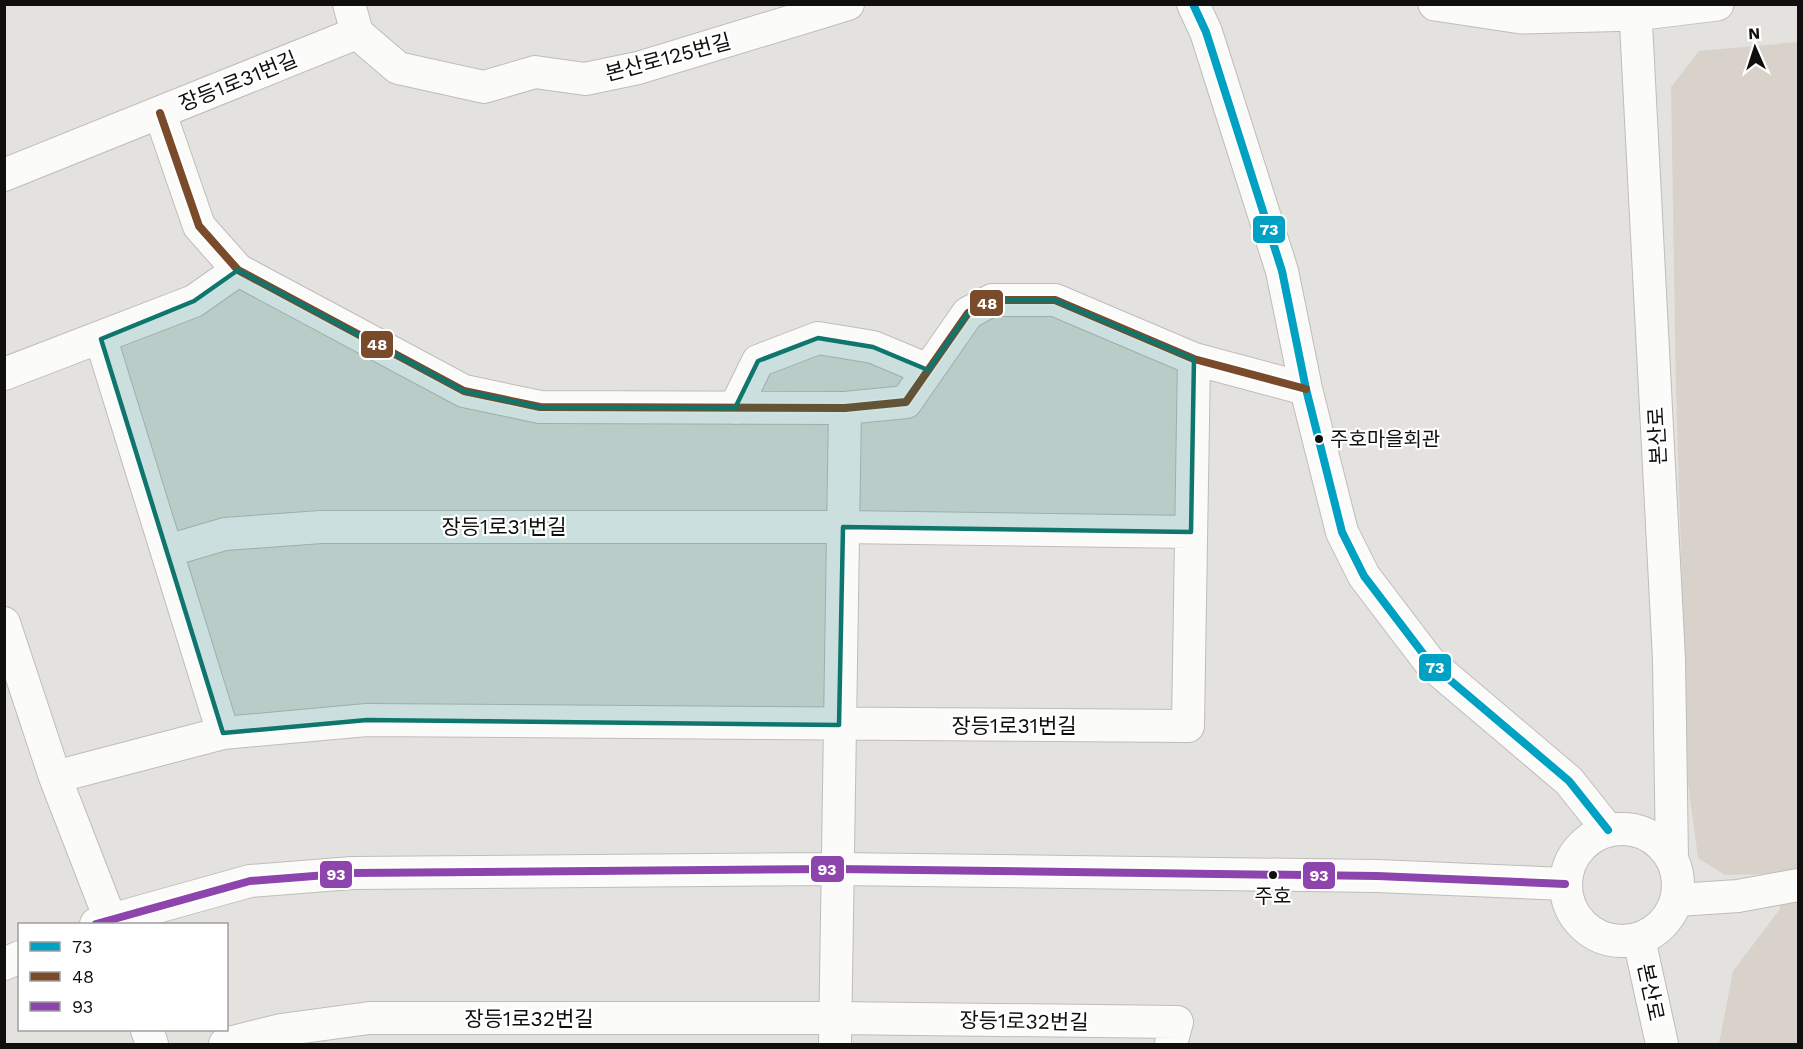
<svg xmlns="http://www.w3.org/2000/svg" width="1803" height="1049" font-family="'Work Sans','Noto Sans KR',sans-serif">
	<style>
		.built { fill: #d8d2cb }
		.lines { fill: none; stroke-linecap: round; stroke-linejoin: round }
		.street-casing { stroke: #bfbdbb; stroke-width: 34 }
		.secondary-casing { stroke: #bfbdbb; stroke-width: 35 }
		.street { stroke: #fbfbfa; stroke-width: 32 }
		.secondary { stroke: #fbfbfa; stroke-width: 33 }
		.bus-1-casing { stroke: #fff; stroke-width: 12 }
		.bus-2-casing { stroke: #fff; stroke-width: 12 }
		.bus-3-casing { stroke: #fff; stroke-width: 12 }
		.bus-1 { stroke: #01a1c4; stroke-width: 8 }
		.bus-2 { stroke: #7a4b2a; stroke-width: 8 }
		.bus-3 { stroke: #8e44ad; stroke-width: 8 }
		.marked { fill: #0f766e; fill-opacity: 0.2; stroke: #0f766e; stroke-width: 4.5; stroke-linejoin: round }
		.bus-dot { fill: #110f0e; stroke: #fff; stroke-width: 2 }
		.labels { text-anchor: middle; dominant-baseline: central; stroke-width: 4.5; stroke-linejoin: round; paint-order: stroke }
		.bus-label { font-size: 20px; fill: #110f0e; stroke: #fff; text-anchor: start }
		.street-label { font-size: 21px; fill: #110f0e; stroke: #fff }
		.line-badge { stroke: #fff; stroke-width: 2 }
		.badge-label { font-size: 16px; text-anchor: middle; font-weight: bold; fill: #fff }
	</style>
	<rect width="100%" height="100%" fill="#e4e2df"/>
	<path class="built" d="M1798,42V1044H1719L1733,971L1780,909L1779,874L1725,875L1698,858L1688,784L1676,391L1671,87L1699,51Z"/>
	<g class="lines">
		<g class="street-casing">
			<path id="street" d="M349,4L357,33
				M1193,4L1206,32L1282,271L1306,389L1342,532L1364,576L1431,664L1569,781L1608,830
				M1635,4L1669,659L1672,859
				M357,33L398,68L484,87L535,72L585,79L638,68L848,4
				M160,113L199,226L238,270L464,391L540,407L845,408L906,402L968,313L992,300H1055L1194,359L1306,389
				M4,175L357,33
				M101,339L223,733
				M4,374L194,301L238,270
				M735,408L758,361L818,338L873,347L928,370
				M167,551L225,534L321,527H843L1191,532
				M4,623L55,777L112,924
				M55,777L223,733L367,720L1188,726L1194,359
				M1566 885a56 56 0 1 1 112 0a56 56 0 1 1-112 0Z
				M1677,900L1738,896L1798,885
				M96,924L250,881L352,873L836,869L1377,876L1565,884
				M1639,939L1662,1044
				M4,964L20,957
				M147,1030L152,1044
				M225,1044L281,1030L369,1018H835L1177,1022L1171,1044
				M835,1044L845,408"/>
		</g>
		<g class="secondary-casing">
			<path id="secondary" d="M1435,4L1521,17L1635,14L1717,4"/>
		</g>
		<use href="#street" class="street"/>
		<use href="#secondary" class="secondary"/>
		<g class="bus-1-casing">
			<path id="bus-1" d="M1193,4L1206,32L1282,271L1306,389L1342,532L1364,576L1431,664L1569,781L1608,830"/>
		</g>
		<g class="bus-2-casing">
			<path id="bus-2" d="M160,113L199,226L238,270L464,391L540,407L845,408L906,402L968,313L992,300H1055L1194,359L1306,389"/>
		</g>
		<g class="bus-3-casing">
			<path id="bus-3" d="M96,924L250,881L352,873L836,869L1377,876L1565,884"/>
		</g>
		<use href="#bus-1" class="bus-1"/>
		<use href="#bus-2" class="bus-2"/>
		<use href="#bus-3" class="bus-3"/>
	</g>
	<path class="marked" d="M238,270L464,391L540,407L735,408L758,361L818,338L873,347L928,370L968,313L992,300H1055L1194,359L1191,532L843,527L839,725L367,720L223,733L101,339L194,301Z"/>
	<g class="bus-dot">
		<circle cx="1319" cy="439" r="5"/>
		<circle cx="1273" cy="875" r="5"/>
	</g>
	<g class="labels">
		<g class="bus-label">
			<text x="1330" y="439">주호마을회관</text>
			<text x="1273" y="896" text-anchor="middle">주호</text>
		</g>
		<g class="street-label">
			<text transform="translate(668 57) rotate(-15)">본산로125번길</text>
			<text transform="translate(238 81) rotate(-22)">장등1로31번길</text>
			<text transform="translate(1657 436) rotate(-93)">본산로</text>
			<text x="504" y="526">장등1로31번길</text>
			<text x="1014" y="725">장등1로31번길</text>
			<text transform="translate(1651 992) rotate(78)">본산로</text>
			<text x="529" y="1018">장등1로32번길</text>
			<text transform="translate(1024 1021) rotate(1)">장등1로32번길</text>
		</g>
	</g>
	<g class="line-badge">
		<rect x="1252" y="215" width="34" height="29" rx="6" fill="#01a1c4"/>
		<rect x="969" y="289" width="35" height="28" rx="6" fill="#7a4b2a"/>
		<rect x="360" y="330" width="34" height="29" rx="6" fill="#7a4b2a"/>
		<rect x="1418" y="653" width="34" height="29" rx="6" fill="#01a1c4"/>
		<rect x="810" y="855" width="35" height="28" rx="6" fill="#8e44ad"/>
		<rect x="319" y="860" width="34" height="29" rx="6" fill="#8e44ad"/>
		<rect x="1302" y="861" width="34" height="29" rx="6" fill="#8e44ad"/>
	</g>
	<g class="badge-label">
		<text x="1269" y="235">73</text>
		<text x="987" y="309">48</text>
		<text x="377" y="350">48</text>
		<text x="1435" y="673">73</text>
		<text x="827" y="875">93</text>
		<text x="336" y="880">93</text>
		<text x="1319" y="881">93</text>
	</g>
	<rect width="1803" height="1049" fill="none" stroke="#110f0e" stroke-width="12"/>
	<rect x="18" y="923" width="210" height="108" fill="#ffffff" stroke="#a09f9f" stroke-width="1.5"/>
	<rect x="30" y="942" width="30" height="9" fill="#01a1c4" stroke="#a09f9f" stroke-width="1.5"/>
	<text x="72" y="953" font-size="18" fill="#110f0e">73</text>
	<rect x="30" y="972" width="30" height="9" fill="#7a4b2a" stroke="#a09f9f" stroke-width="1.5"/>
	<text x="72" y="983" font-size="18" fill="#110f0e">48</text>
	<rect x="30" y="1002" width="30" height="9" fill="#8e44ad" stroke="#a09f9f" stroke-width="1.5"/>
	<text x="72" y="1013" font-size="18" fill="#110f0e">93</text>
	<g transform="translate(1755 48) rotate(357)" stroke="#ffffff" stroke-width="4.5" paint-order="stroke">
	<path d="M0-4.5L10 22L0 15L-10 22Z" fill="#110f0e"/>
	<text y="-9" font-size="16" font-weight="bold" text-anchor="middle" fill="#110f0e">N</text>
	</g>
</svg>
